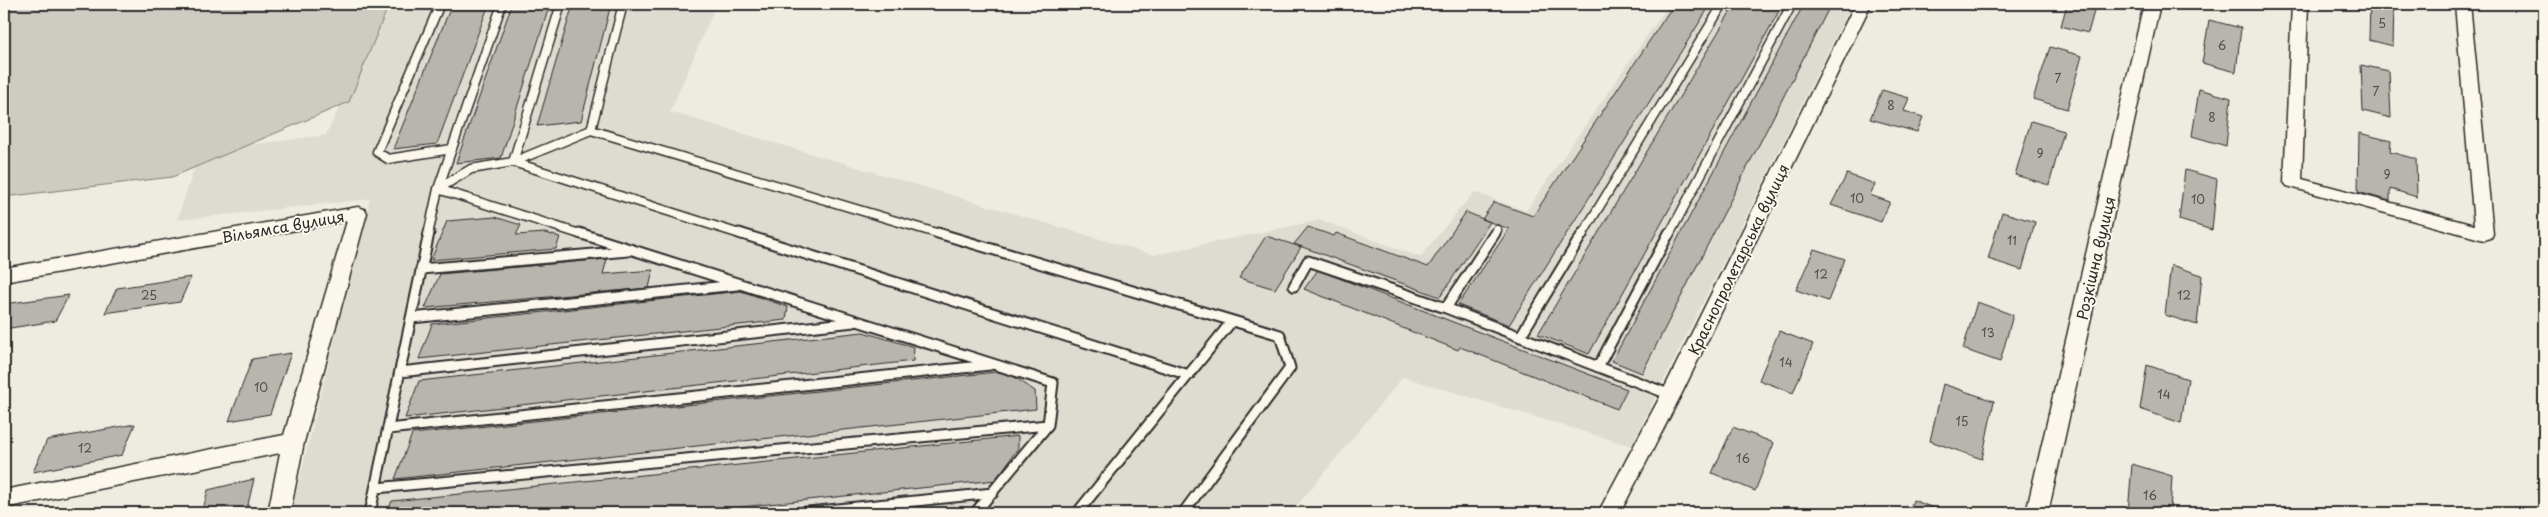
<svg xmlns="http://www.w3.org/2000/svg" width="2548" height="517" font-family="'Playpen Sans',sans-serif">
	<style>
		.built { fill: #dedbd1 }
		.green { fill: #cecbc2; stroke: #7c7b76 }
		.building { fill: #b8b5ae; stroke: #2b2b2b }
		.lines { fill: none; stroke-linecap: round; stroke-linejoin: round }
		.lane-far1-casing { stroke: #2b2b2b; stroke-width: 11 }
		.lane-casing { stroke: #2b2b2b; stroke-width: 13 }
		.street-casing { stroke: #2b2b2b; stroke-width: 3 }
		.lane-far1 { stroke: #fbf7ec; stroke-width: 8 }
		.lane { stroke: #fbf7ec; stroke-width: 9 }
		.street { fill: #fbf7ec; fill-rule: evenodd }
		.labels { text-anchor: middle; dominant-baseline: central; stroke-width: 4; stroke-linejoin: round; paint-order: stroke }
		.number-label { font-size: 12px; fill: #4e4e4c }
		.street-label { font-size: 15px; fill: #2b2b2b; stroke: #fbf7ec }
	</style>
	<rect width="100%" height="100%" fill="#eeebe0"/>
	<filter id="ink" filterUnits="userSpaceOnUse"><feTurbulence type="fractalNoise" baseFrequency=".02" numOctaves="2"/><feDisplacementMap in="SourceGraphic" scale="10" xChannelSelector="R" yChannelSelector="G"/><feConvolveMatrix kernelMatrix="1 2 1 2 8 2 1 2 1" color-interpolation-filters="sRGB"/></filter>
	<g filter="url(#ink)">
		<path class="built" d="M391,4H710L713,12L670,112L1154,255L1320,220L1420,257L1474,192L1526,211L1669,4H1852L1631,446L1403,377L1291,513H291L370,199L177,220L200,151L326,135Z"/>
		<path class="green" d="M4,4H389L349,102L172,177L4,197Z"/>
		<path class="building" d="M452,4H489L437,144L393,149Z
			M512,4H550L501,158L456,163Z
			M573,4H611L581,121L537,126Z
			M1674,4H1711L1509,325L1458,305L1509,229L1482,219L1494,202L1533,216Z
			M1735,4H1783L1589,354L1538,334Z
			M1804,4H1831L1642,373L1612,361Z
			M2067,4H2096L2088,33L2061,26Z
			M2370,4L2394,5L2393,46L2369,40Z
			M2209,20L2241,28L2236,72L2202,63Z
			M2050,47L2082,56L2067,109L2033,99Z
			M2361,65L2389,71L2391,118L2363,111Z
			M2199,89L2231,98L2226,146L2192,136Z
			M1882,90L1909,98L1904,111L1923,117L1917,132L1870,119Z
			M2031,121L2064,131L2049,185L2015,175Z
			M2359,133L2391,141L2390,152L2416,159L2417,197L2390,189V201L2358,192Z
			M2185,170L2217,179L2212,230L2179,220Z
			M1847,174L1875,184L1870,195L1890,202L1881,222L1831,205Z
			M1466,212L1490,222L1440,297L1294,244L1308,227L1334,236L1336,233L1428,267Z
			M2002,212L2035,222L2022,270L1988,259Z
			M495,217L521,225L516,235L545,233L560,237L556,249L431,260L447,221Z
			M1266,236L1301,247L1275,289L1239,278Z
			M1814,249L1845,259L1828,301L1796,290Z
			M607,259L603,274L653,270L649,288L425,308L440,274Z
			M2171,265L2202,275L2197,325L2165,315Z
			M1318,270L1627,389L1617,409L1460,347L1458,350L1304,289Z
			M191,277L180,302L105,313L117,288Z
			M741,291L788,307L786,320L419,359L432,324Z
			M69,295L55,321L4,329V304Z
			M1977,302L2013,315L2000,362L1963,349Z
			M1779,331L1813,344L1793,393L1759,380Z
			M863,332L914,347L913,361L405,418L419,381Z
			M291,353L270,414L229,421L252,359Z
			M2147,365L2188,379L2181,423L2140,409Z
			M1006,371L1035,391L1036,409L395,479L412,434Z
			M1943,384L1994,401L1982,459L1930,441Z
			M135,424L122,455L33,472L47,440Z
			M1733,427L1774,443L1755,491L1712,473Z
			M1018,436V448L996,480L684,513H387L392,501Z
			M2132,464L2172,476L2170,513H2128Z
			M254,479L246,513H202L208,490Z
			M1913,500L1946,513H1909Z
			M101,507L99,513H66Z
			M953,507V513H892Z"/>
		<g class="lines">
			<g class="lane-far1-casing">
				<path id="lane-far1" d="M440,4L377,152L388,159L452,149
					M561,4L513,162L591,130L943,235
					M591,130L623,4
					M428,235L438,189L502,4
					M583,235L438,189L471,169L513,162L743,235
					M1494,235L1497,230
					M1582,235L1723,4
					M1669,235L1792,4"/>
			</g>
			<g class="lane-casing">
				<path id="lane" d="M579,233L1053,383L1048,425L975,513
					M739,233L1189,375
					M938,233L1280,335L1290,368L1183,513
					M421,269L628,251
					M1294,286L1308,261L1446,308L1671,395
					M1446,308L1495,233
					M411,318L737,285
					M1520,337L1583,233
					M1598,367L1669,233
					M400,372L854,322
					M388,429L990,365
					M376,488L1048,425
					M370,513L429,233
					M799,513L993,493
					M1077,513L1232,321"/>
			</g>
			<g class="street-casing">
				<path id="street" d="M1855,4H1871L1681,395L1620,513H1598L1661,395Z
					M2144,4H2160L2048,513H2026Z
					M2292,4H2308L2302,179L2474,225L2455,4H2470L2493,234L2491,238L2484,240L2287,186L2284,182Z
					M358,207L364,209L367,213L304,442L290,513H268L280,453L4,508V490L284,435L347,221L4,282V268Z"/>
			</g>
			<use href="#lane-far1" class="lane-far1"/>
			<use href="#lane" class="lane"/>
			<use href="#street" class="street"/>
		</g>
	</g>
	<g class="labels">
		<g class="number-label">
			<text x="2382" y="23">5</text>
			<text x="2222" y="45">6</text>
			<text x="2058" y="78">7</text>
			<text x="2376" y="91">7</text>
			<text x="1891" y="105">8</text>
			<text x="2212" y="117">8</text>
			<text x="2040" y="153">9</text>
			<text x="2387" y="174">9</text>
			<text x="1857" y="198">10</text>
			<text x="2198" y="199">10</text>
			<text x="2012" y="240">11</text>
			<text x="1821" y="274">12</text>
			<text x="149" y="295">25</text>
			<text x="2184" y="295">12</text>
			<text x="1988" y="332">13</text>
			<text x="1786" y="362">14</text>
			<text x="261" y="387">10</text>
			<text x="2164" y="394">14</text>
			<text x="1962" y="421">15</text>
			<text x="85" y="448">12</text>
			<text x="1743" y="458">16</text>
			<text x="2150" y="495">16</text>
		</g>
		<g class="street-label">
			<text transform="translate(283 226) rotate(-10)">Вільямса вулиця</text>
			<text transform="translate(2095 258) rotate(-77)">Розкішна вулиця</text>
			<text transform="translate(1738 259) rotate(-64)">Краснопролетарська вулиця</text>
		</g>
	</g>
	<rect width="2548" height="517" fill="none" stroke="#fbf7ec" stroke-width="20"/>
	<rect x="10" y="10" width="2528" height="497" fill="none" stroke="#2b2b2b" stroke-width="2" filter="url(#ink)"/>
</svg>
